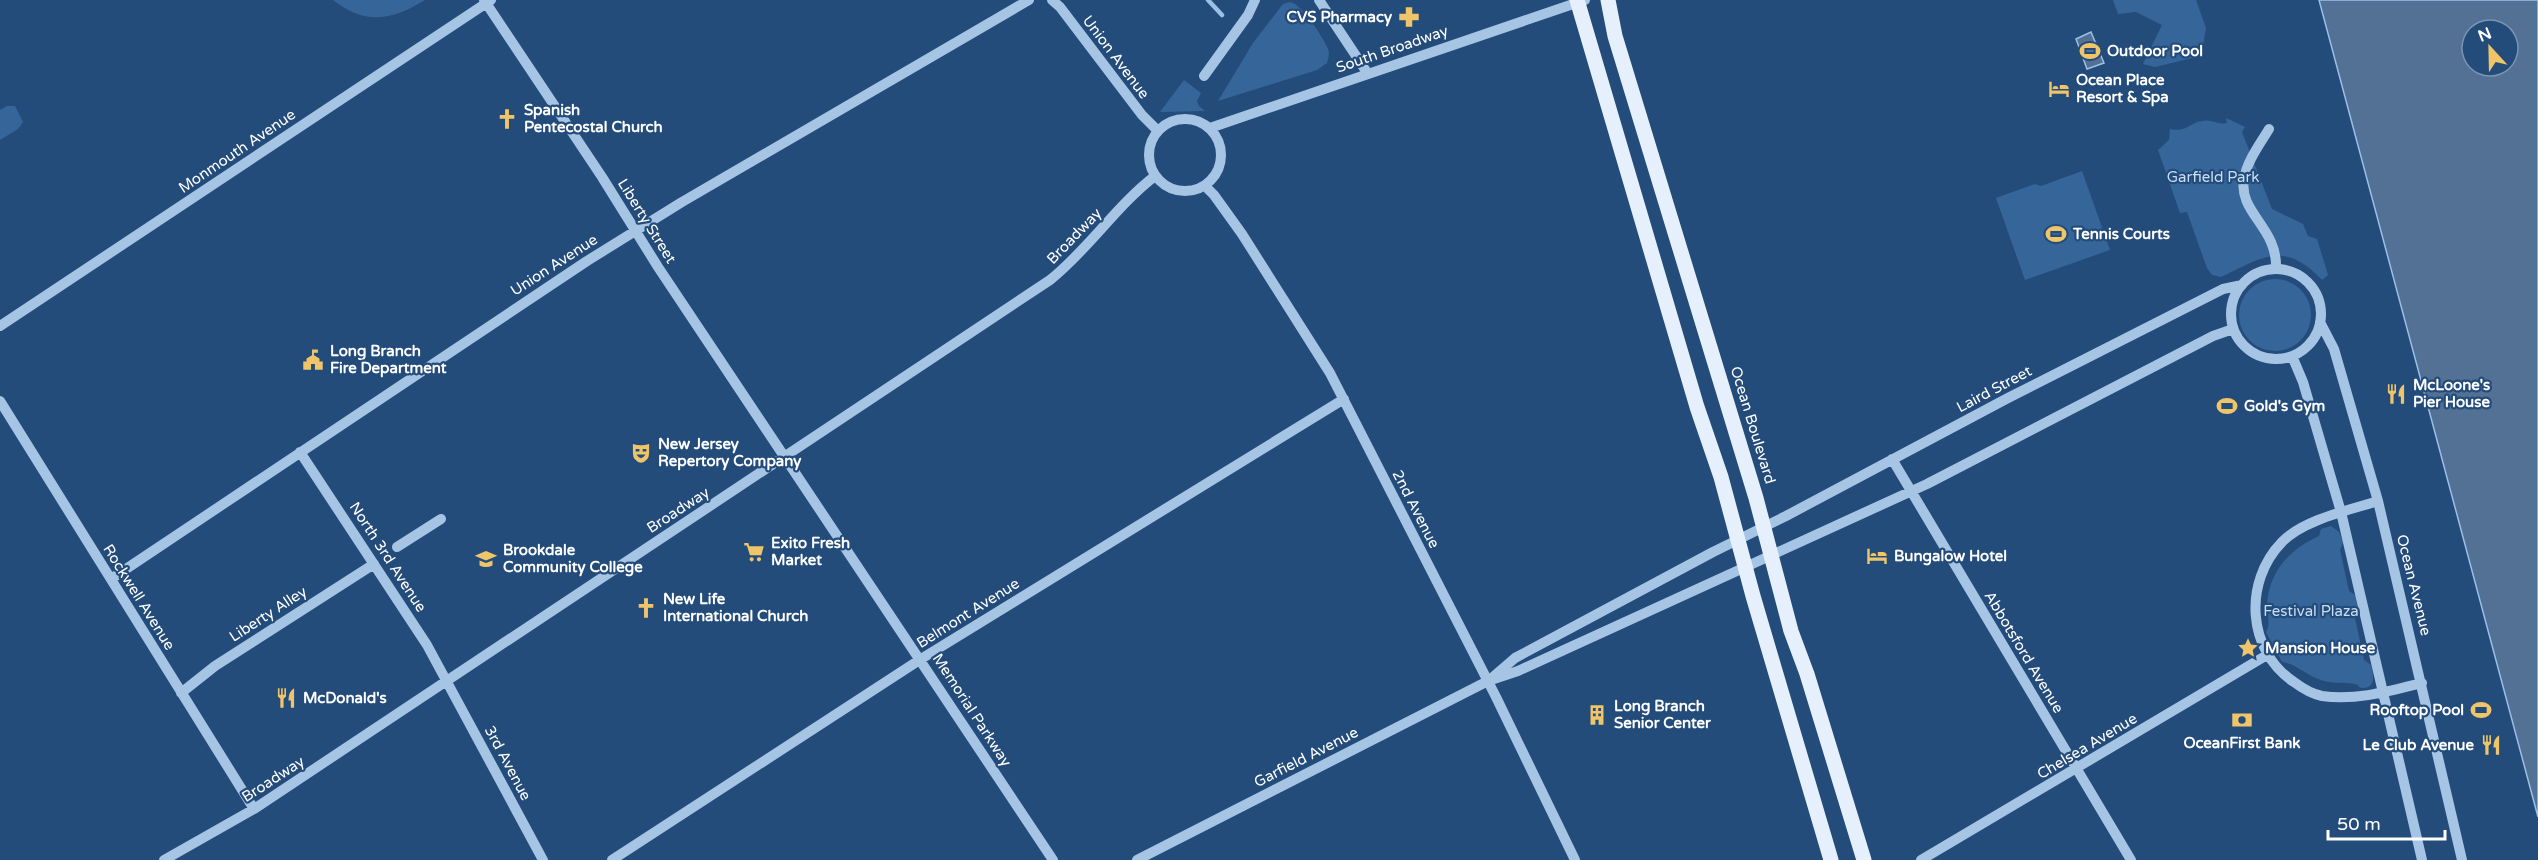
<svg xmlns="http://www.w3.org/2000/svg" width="2538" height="860" font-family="'Varela Round',sans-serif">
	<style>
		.green { fill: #366699 }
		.water { fill: #537194; stroke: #9ac0e6; stroke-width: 1.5; fill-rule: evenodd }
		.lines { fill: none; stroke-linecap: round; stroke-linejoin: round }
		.stream { stroke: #9ac0e6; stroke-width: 4.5 }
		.minor { stroke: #a6c5e5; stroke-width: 10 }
		.major { stroke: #e6f0fd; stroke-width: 15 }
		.labels { text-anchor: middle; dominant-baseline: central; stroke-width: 4.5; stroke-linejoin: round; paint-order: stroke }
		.poi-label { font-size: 15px; font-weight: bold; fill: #fff; stroke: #234c7b; text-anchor: start }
		.street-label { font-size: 15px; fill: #fff; stroke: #234c7b }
		.park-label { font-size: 15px; fill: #c9def4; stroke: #234c7b }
	</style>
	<rect width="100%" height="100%" fill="#234c7b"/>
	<path class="green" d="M333,0H425C392,20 366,26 333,0Z
		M2113,0H2196L2206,28L2201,56L2155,67L2143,64L2162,25L2136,12L2118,14Z
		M1290,2C1302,4 1323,37 1328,49C1330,54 1328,58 1327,63L1317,70L1218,101L1253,43L1283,4Z
		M1184,80L1201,93L1197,101L1199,106L1205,111L1160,112Z
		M7,106H15L23,122L18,129L0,140V110Z
		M2226,118L2245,127L2242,132L2272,209L2303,224L2308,236L2317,239L2328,275L2322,280C2284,240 2263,257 2221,277L2212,275L2207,268L2187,212L2180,213L2158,150L2169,140L2170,129C2188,133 2189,122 2203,121C2211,119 2218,125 2227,123Z
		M2082,171L2110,250L2025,280L1996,198L2035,184L2041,186Z
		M2239 315a36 36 0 1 1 72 0a36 36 0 1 1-72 0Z
		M2331,526L2339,532L2343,542L2340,550L2349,591L2355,595L2359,612L2355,618L2364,660L2371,665C2373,672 2377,688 2363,688C2358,688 2360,685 2355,684C2344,682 2332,684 2321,680C2307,676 2297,664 2282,662L2266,632C2271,624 2267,615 2267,605C2269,571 2290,549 2319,536L2321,529Z"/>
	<path class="water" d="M2319,0H2538V817ZM2472,30H2508V66H2472Z
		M2091,32L2104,63L2087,69L2076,39Z"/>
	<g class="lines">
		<path class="stream" d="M1208,0L1222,15"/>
		<path class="minor" d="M484,0L602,177L658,267L1053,860
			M1052,0L1060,7L1142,115L1158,131
			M1319,0L1368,74
			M1204,76L1248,15L1255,0
			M1149 155a36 36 0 1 1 72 0a36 36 0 1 1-72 0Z
			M1210,128L1585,0
			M2269,129C2260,144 2247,161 2244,179C2238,213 2278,227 2276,269
			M1205,186L1214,195L1242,234L1330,373L1496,697L1575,860
			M2231 314a45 45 0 1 1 90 0a45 45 0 1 1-90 0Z
			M2320,322L2334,349L2378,501L2462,860
			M0,326L491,0
			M2292,356L2303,382L2341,512L2422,860
			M0,401L254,809
			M300,452L427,645L543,860
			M1892,459L2131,860
			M2378,501C2349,510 2303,520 2282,542C2243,582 2247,651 2294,682C2302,688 2312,694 2322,696C2356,701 2390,691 2422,683
			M397,547L441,519
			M111,579L587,261L682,202L1029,0
			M1493,677L1515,658L1713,552L1786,516L2008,398L2223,289L2242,285
			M181,693L215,666L374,564
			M164,860L254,809L1050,280C1089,249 1116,206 1155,176
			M612,860L921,659L1344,399
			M1137,860L1488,681L1518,671L1927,484L2213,336L2233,329
			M1921,860L2267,655"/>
		<path class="major" d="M1577,0L1697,407L1721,477L1753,596L1831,860
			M1608,0L1615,36L1756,498L1791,631L1807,674L1864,860"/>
	</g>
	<defs>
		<g id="pharmacy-bare" transform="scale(1.62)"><path d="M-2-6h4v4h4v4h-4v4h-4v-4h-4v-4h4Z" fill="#f0c569" stroke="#234c7b" stroke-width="2.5" paint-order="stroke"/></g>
		<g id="stadium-bare" transform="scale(1.62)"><path d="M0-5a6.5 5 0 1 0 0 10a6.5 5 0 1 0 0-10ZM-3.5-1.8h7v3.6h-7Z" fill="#f0c569" stroke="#234c7b" stroke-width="2.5" paint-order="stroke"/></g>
		<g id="hotel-bare" transform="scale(1.62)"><path d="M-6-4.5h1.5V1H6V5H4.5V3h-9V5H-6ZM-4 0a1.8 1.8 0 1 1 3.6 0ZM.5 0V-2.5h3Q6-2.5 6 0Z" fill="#f0c569" stroke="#234c7b" stroke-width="2.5" paint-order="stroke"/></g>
		<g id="church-bare" transform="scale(1.62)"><path d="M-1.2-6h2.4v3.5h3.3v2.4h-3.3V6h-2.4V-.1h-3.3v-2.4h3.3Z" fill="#f0c569" stroke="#234c7b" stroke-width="2.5" paint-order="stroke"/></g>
		<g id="civic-bare" transform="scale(1.62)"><path d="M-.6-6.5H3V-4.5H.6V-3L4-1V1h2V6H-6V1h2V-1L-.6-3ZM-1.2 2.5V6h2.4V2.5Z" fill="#f0c569" stroke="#234c7b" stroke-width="2.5" paint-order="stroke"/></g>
		<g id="restaurant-bare" transform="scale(1.62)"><path d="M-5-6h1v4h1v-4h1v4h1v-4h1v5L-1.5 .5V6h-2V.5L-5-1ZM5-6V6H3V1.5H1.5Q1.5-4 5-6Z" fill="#f0c569" stroke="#234c7b" stroke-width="2.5" paint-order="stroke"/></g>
		<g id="theatre-bare" transform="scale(1.62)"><path d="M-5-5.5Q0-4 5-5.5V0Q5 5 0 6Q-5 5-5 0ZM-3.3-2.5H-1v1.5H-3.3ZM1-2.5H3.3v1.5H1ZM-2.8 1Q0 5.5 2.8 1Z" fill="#f0c569" stroke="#234c7b" stroke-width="2.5" paint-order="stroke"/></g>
		<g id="supermarket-bare" transform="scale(1.62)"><path d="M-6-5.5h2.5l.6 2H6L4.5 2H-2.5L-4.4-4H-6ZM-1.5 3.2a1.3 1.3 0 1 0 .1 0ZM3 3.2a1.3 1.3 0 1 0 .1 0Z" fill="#f0c569" stroke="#234c7b" stroke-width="2.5" paint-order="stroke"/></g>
		<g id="university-bare" transform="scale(1.62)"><path d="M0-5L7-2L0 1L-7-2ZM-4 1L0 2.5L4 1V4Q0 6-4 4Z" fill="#f0c569" stroke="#234c7b" stroke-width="2.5" paint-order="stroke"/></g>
		<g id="sight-bare" transform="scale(1.62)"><path d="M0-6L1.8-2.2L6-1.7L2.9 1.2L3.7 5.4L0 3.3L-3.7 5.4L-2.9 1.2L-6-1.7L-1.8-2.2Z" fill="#f0c569" stroke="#234c7b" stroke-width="2.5" paint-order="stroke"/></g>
		<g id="building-bare" transform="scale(1.62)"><path d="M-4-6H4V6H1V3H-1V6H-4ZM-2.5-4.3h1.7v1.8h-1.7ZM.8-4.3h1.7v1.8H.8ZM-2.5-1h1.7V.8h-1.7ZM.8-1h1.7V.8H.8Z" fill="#f0c569" stroke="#234c7b" stroke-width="2.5" paint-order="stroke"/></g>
		<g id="bank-bare" transform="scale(1.62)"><path d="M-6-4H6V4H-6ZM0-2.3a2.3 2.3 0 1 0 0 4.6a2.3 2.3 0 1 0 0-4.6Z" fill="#f0c569" stroke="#234c7b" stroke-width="2.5" paint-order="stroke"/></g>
	</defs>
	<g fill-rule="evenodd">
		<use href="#pharmacy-bare" x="1409" y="17"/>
		<use href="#stadium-bare" x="2090" y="51"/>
		<use href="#hotel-bare" x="2059" y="89"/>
		<use href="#church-bare" x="507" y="119"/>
		<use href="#stadium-bare" x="2056" y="234"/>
		<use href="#civic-bare" x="313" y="360"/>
		<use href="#restaurant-bare" x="2396" y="394"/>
		<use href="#stadium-bare" x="2227" y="406"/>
		<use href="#theatre-bare" x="641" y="453"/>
		<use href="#supermarket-bare" x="754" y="552"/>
		<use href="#hotel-bare" x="1877" y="556"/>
		<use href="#university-bare" x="486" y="559"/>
		<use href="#church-bare" x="646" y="608"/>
		<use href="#sight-bare" x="2248" y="648"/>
		<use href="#restaurant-bare" x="286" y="698"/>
		<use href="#stadium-bare" x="2481" y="710"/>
		<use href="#building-bare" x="1597" y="715"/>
		<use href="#bank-bare" x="2242" y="720"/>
		<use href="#restaurant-bare" x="2491" y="745"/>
	</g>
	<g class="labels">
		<g class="poi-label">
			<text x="1392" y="17" text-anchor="end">CVS Pharmacy</text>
			<text x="2107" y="51">Outdoor Pool</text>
			<text x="2076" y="80">Ocean Place<tspan x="2076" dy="17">Resort &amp; Spa</tspan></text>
			<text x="524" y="110">Spanish<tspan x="524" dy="17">Pentecostal Church</tspan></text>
			<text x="2073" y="234">Tennis Courts</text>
			<text x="330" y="351">Long Branch<tspan x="330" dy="17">Fire Department</tspan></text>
			<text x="2413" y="385">McLoone's<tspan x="2413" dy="17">Pier House</tspan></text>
			<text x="2244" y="406">Gold's Gym</text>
			<text x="658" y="444">New Jersey<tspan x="658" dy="17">Repertory Company</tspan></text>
			<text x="771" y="543">Exito Fresh<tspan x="771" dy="17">Market</tspan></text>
			<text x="503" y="550">Brookdale<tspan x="503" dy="17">Community College</tspan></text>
			<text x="1894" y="556">Bungalow Hotel</text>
			<text x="663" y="599">New Life<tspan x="663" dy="17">International Church</tspan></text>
			<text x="2265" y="648">Mansion House</text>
			<text x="303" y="698">McDonald's</text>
			<text x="1614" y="706">Long Branch<tspan x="1614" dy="17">Senior Center</tspan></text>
			<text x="2464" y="710" text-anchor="end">Rooftop Pool</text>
			<text x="2242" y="743" text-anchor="middle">OceanFirst Bank</text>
			<text x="2474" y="745" text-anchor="end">Le Club Avenue</text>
		</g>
		<g class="street-label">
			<text transform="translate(1392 49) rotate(-19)">South Broadway</text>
			<text transform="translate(1116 57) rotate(53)">Union Avenue</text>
			<text transform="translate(237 151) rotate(-34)">Monmouth Avenue</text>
			<text transform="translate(647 221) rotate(58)">Liberty Street</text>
			<text transform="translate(1074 236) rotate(-46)">Broadway</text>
			<text transform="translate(554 265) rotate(-33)">Union Avenue</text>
			<text transform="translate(1994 389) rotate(-28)">Laird Street</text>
			<text transform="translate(1753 425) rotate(73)">Ocean Boulevard</text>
			<text transform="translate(1416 509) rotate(63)">2nd Avenue</text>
			<text transform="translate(678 510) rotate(-33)">Broadway</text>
			<text transform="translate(388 557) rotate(57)">North 3rd Avenue</text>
			<text transform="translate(2414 585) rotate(76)">Ocean Avenue</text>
			<text transform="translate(139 597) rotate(58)">Rockwell Avenue</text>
			<text transform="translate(968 613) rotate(-32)">Belmont Avenue</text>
			<text transform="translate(268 614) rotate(-33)">Liberty Alley</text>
			<text transform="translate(2024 652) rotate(59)">Abbotsford Avenue</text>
			<text transform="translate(972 710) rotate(57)">Memorial Parkway</text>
			<text transform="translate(2087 746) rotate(-31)">Chelsea Avenue</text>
			<text transform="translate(1306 757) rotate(-27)">Garfield Avenue</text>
			<text transform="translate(508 763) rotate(62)">3rd Avenue</text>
			<text transform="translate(273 779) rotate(-33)">Broadway</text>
		</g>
		<g class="park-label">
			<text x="2213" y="177">Garfield Park</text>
			<text x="2311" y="611">Festival Plaza</text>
		</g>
	</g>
	<g transform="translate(2490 48) rotate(338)"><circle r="28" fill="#234c7b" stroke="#7b94b0" stroke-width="1.5"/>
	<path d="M0-4.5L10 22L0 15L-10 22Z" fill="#f0c569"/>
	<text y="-9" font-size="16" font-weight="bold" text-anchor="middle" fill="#ffffff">N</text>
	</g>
	<path d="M2328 830v9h117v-9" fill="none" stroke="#ffffff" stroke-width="3"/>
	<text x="2337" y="830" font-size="18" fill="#ffffff" stroke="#234c7b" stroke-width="4.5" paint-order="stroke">50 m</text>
</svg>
